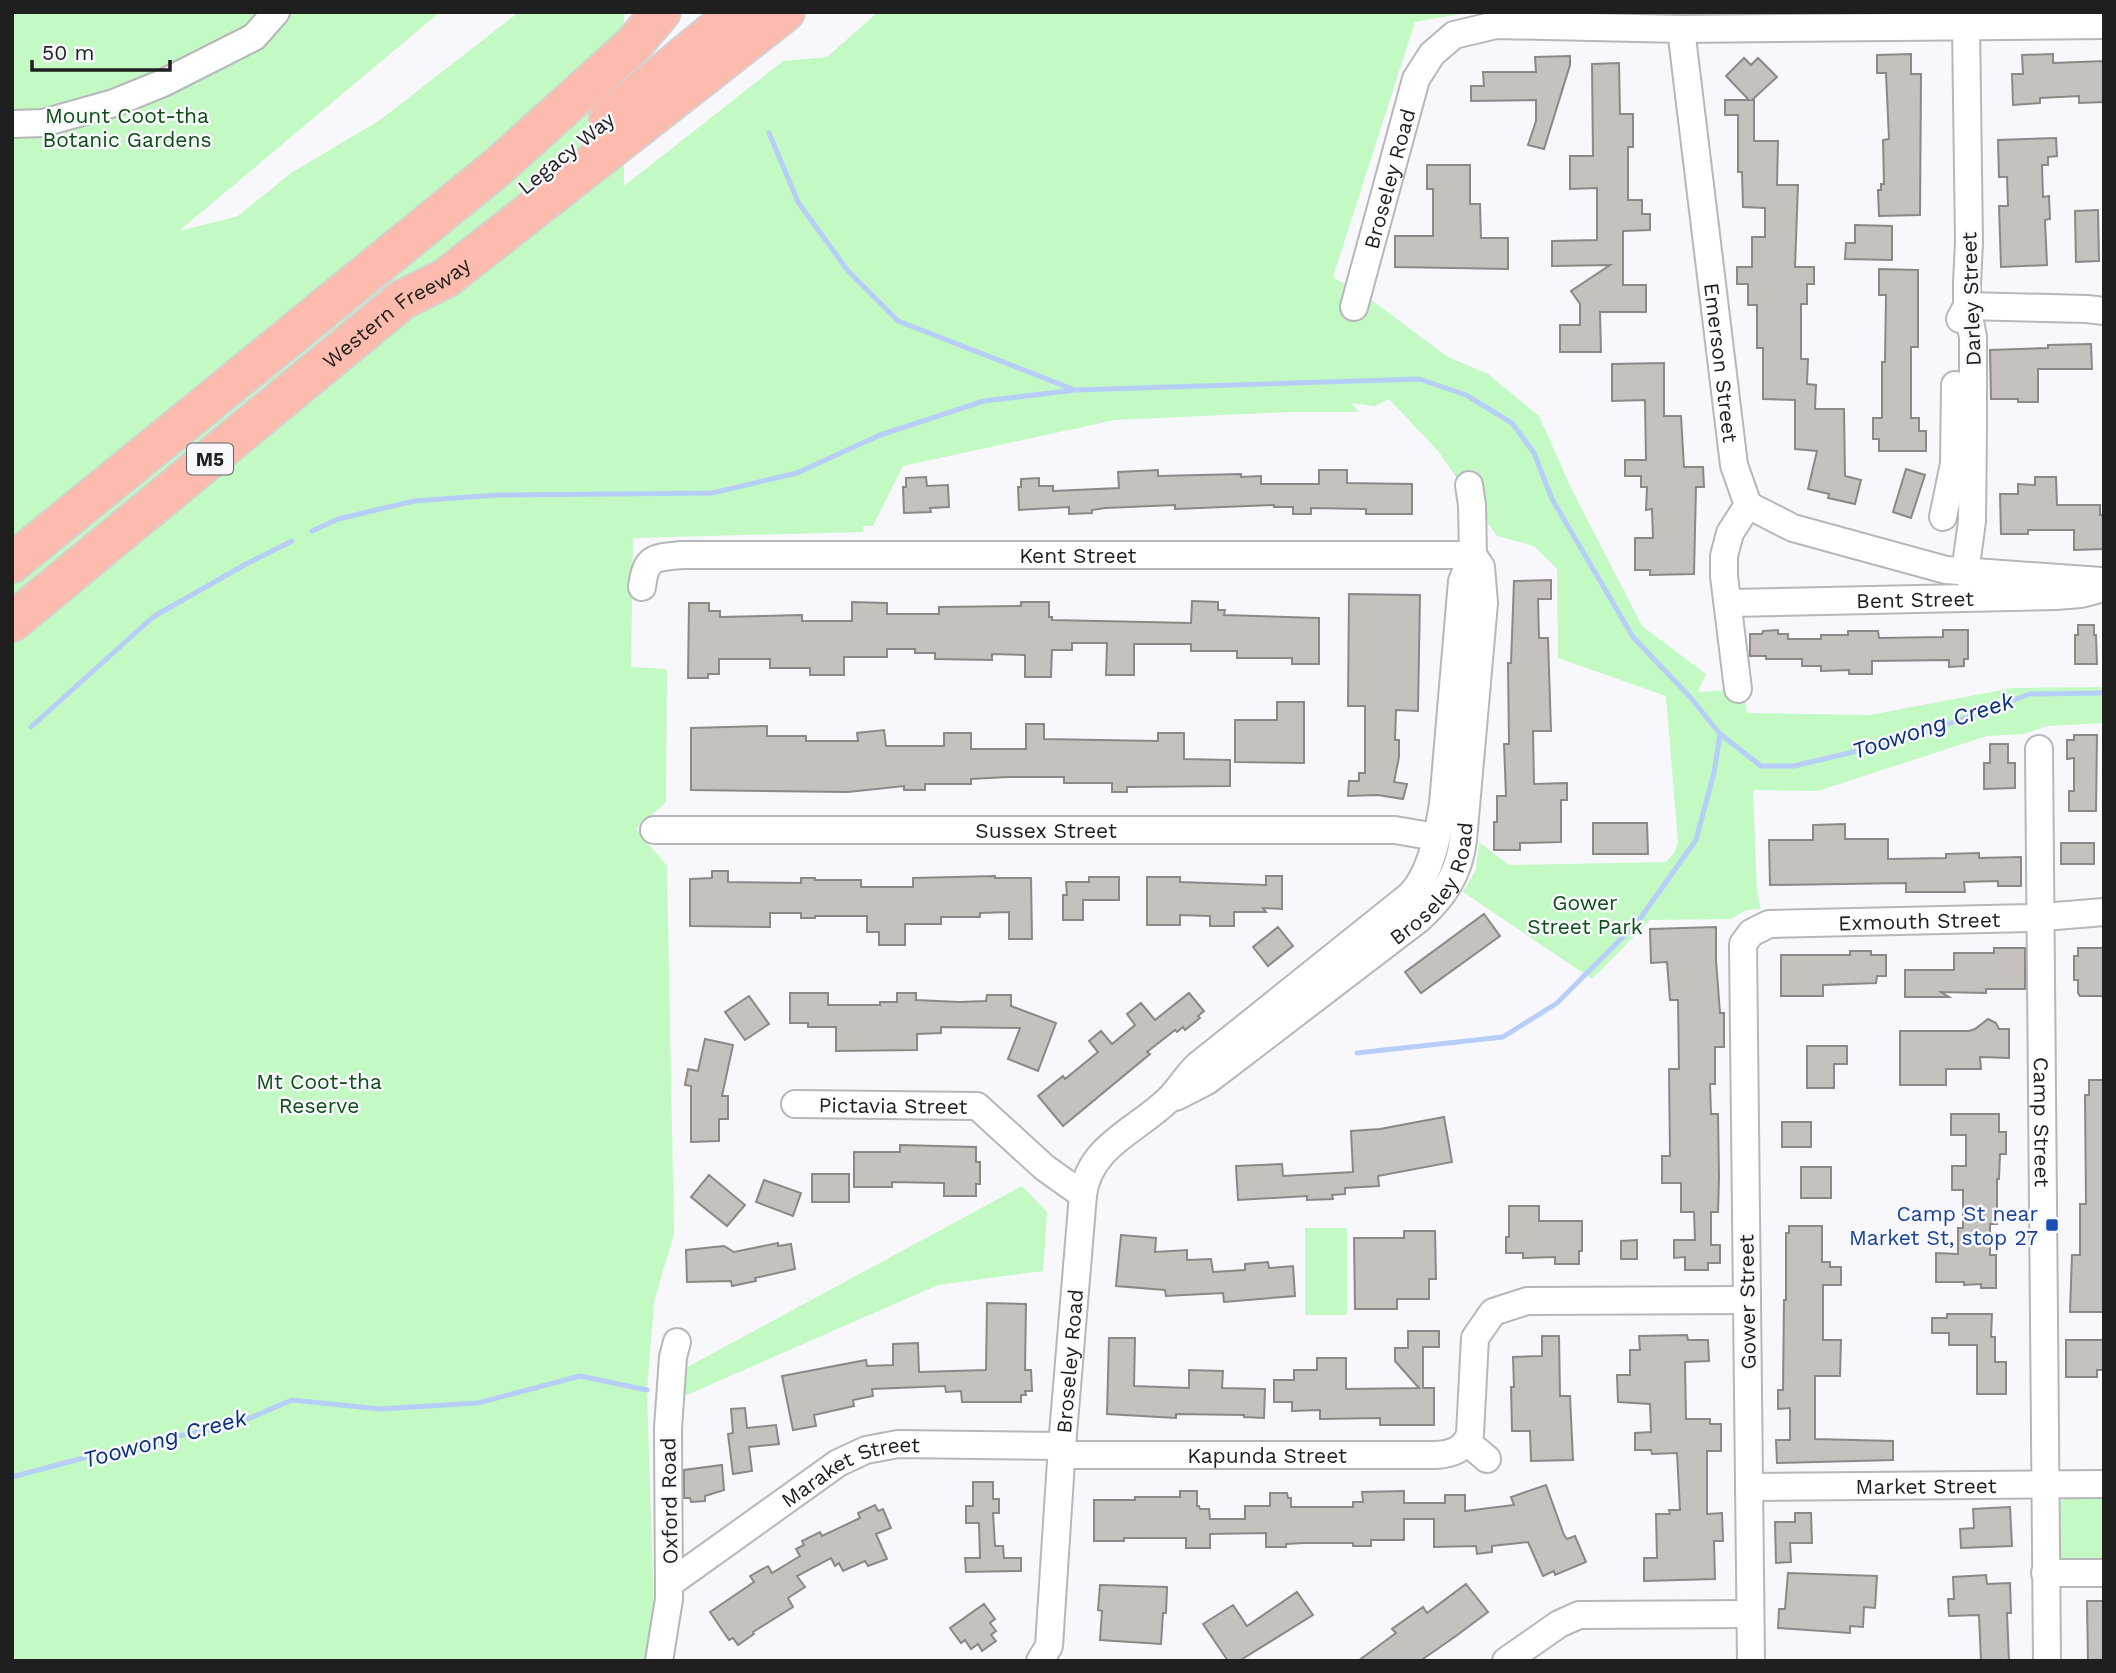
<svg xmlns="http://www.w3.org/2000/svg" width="2116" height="1673" font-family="'Work Sans',sans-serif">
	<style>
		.green { fill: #c3f9c3 }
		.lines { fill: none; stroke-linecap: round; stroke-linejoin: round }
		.stream { stroke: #b7cef8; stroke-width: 5 }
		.building { fill: #c4c1bf; stroke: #8b8886; stroke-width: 2 }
		.minor-casing { stroke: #b6b7ba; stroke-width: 30 }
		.highway-casing { stroke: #d2d2d2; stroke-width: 42 }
		.minor { stroke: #fff; stroke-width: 26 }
		.highway { stroke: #fdbbad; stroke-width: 38 }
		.transit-dot { fill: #1a4fb4; stroke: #f8f8fc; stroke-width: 2.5 }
		.labels { text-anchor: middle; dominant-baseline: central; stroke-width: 5; stroke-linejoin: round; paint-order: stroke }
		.shield { fill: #f8f8fc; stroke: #606062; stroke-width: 2 }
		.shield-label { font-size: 19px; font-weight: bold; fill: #1f1f20 }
		.park-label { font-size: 21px; fill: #0c4e15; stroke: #f8f8fc }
		.street-label { font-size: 21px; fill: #1f1f20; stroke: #f8f8fc }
		.transit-label { font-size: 21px; fill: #164399; stroke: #f8f8fc; text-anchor: end }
		.water-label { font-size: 23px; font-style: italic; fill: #09307d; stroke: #f8f8fc }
	</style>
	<rect width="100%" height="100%" fill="#f8f8fc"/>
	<path class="green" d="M12,12H440L179,231L238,216L291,173L380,120L519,12H624V186L783,61L827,57L878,12H1472L1415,22L1333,277L1370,299L1448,357L1488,374L1539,416L1571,488L1642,626L1706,674L1698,692L1744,689L1747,713L1870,715L2012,688L2104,687V723L2048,726L2024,734L1987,736L1818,791L1753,790L1757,892L1761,909L1746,910L1731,919L1650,920L1592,979L1463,892L1476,869L1479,842L1509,865L1666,862L1674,853L1678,842L1666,696L1558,658L1557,569L1534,546L1497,536L1438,451L1389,399L1375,406L1351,403L1359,412H1290L1115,420L903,466L873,526H863V532L633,538L631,667L667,669L666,802L636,829L667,866L674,1234L654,1302L647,1390L654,1614L648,1661H12Z
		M1022,1186L1047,1212L1043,1271L938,1285L680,1398V1371Z
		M1305,1228H1347V1315H1305Z
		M2068,1497H2104V1566H2054L2057,1508L2060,1502Z"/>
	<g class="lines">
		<path class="stream" d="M769,133L798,202L848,271L898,321L1075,390L1419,379L1466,395L1512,423L1534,453L1552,499L1633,637L1690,697L1720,734L1761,766H1794L1904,740L2030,694L2104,693
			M312,531L338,519L414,501L497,495L712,493L797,473L880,435L984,401L1075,390
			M31,727L153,617L246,564L292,541
			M1357,1053L1503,1037L1557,1003L1637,923L1696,840L1714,773L1720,734
			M12,1477L87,1457L134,1451L173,1437L231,1426L292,1400L380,1409L478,1403L580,1376L647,1390"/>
	</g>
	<path class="building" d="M1911,54V74H1921L1920,215L1879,216L1878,190H1881V184H1884L1883,140L1889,139L1886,73H1877V55Z
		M2053,54V63L2104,61V102L2079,103V96L2040,98V103L2013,105L2012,74H2023L2022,55Z
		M1570,56V65L1544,149L1528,145L1536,121V100L1471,101V86H1484L1483,72H1536L1535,57Z
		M1744,58L1751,65L1758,58L1777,77L1752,100H1754V141H1778L1777,185H1798L1795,267H1814V284H1807V304H1801V359H1808L1807,384L1816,385L1815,409H1844L1845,476L1861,480L1855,504L1828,498L1829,494L1808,489L1817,451L1795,449V400L1763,399V348H1757V305H1748V284H1737V267H1752V237H1765V208L1743,207L1742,172H1738V115H1725V100H1749L1726,76Z
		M1619,63L1620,114H1633V147H1628V200H1642V214H1650V230L1623,231V285H1646V312H1600L1601,352H1560V325H1580V304L1571,291L1610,265L1552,266V241L1597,240V188L1570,189V156H1593L1592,64Z
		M2056,138L2057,156L2048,157V165H2042L2043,197L2049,196L2050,219L2045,220L2047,265L2001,267L1999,206H2008L2007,177H1999L1998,140Z
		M1427,165H1470V204H1480L1481,238H1508V269L1395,267V236H1433V189H1427Z
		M2098,210L2099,261L2076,262L2075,211Z
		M1855,225L1892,226V260L1845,259L1846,243H1855Z
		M1879,269L1918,270V347H1911V418H1919V431H1926V451H1879V439H1873V418H1882V362H1885L1886,295H1879Z
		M2091,344L2092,369H2038V402H2018V399H1991L1990,350L2048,348V345Z
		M1664,363V416H1681L1684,467H1703L1704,487H1696L1694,574L1650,575V570H1635V538H1653L1652,509L1646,510L1647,487H1641V476H1625V460H1646L1645,400L1612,401V364Z
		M1906,469L1925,475L1911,518L1893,512Z
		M1158,470V476L1241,474V477L1261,476V484H1319V470H1347V483L1412,484V514H1366V509L1311,508V514H1293V507H1274V505L1175,509V505L1105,508L1092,510V513L1069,514V507L1019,510L1018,487H1021V479L1039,478V486H1053V491L1119,488L1118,472Z
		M926,477L927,486L948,485L949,507L930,508L931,512L904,513L903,487H906V478Z
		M2035,477H2056L2057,505H2100V515H2104V549L2074,550V530H2028V534H2001L2000,494H2018V484L2035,485Z
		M1551,580V599H1538L1539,638H1548L1551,731H1533L1534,784L1567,783V800H1561V842L1520,843V850H1494V822H1497V796H1506L1504,744H1509L1508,663H1511L1514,581Z
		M1349,594L1420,595L1418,711L1396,710L1395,740H1399V757L1394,782L1407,784L1403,799L1378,795L1348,796L1349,781H1359V773H1365V706H1348Z
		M1192,601L1218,602V610H1225L1224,615L1319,618V664H1292V658H1237V651H1191V644H1134V675H1106L1107,643H1072V650H1052L1051,677H1025V655L992,654V660L935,659V653H915V649H887V657H844V675H810V668H770V659H719V674H708V678H688L689,603H709V611H720V617L802,615V621H852V602L887,603V614H939V607L1021,606V602H1049V617H1052V620L1191,623Z
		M2078,625H2094V635H2096L2097,664H2075V635H2078Z
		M1778,630V634H1788V639H1821V635H1848V631H1878L1879,638L1943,637V630H1968V659H1964V666L1949,667V660L1872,661V674H1849V670L1821,671V666H1802V659H1766V656H1750V634H1762L1763,631Z
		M1277,702H1304V763L1235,762V720H1277Z
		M1026,724H1044V739L1158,741V733H1184V759L1230,760V786L1127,787V792H1112V783H1064V777H1008L971,779V784H925V790H904V786L848,792L691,790V728L767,726V736H806V741H858L857,733L884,730L886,746H944V733H971V749H1026Z
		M2074,735H2097L2096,811H2069V791H2074V758L2067,759V740H2074Z
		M1990,744H2008V763H2015V788L1984,789V763H1990Z
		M1593,823H1647L1648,854H1593Z
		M1845,824V839H1888V859L1946,858V854L1979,853V858L2021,857V886H1998V881L1964,882L1965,892H1906V883L1770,885L1769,840H1813V825Z
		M2061,843H2094V864H2061Z
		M712,871H728V882L801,883V878H815V880H861V887H913V878L995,876V878H1031L1032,939H1009V912L980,913V917H941V924H905V945H879V932H867V916H815V918H801V913H770V927L690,926V879L712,878Z
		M1266,876H1282V909L1263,908L1266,912H1234V926H1210V916L1180,915V925H1147V877H1180V882L1266,885Z
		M1089,877H1119V900H1083V920H1063V895H1067L1066,882H1089Z
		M1484,914L1500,936L1421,993L1405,972Z
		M1278,927L1293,946L1268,966L1253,947Z
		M1716,927V960L1720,1013H1724V1047H1715V1084H1710L1711,1114H1718L1719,1178L1718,1212H1711V1245H1720V1263H1708V1270H1685V1257L1674,1258V1240H1695L1694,1212H1681V1183H1662V1156H1670L1669,1069H1679L1678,1000H1670L1667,962L1651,963L1650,929Z
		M1994,948H2025V989H1986V993L1941,992L1949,997H1905V970H1954V953H1994Z
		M2078,948H2104V996H2080L2078,993V980H2074V956H2078Z
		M1850,951H1871V955H1886V976H1877L1876,983L1823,985V996H1781V955H1850Z
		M790,993H828V1005H880V1002H897V993H916V1000L959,1002L986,1001L987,995H1011V1006L1056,1023L1038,1071L1008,1059L1020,1028L941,1027V1033L917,1034V1050L836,1051V1027H808V1023H790Z
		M1189,993L1204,1011L1198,1016L1200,1018L1185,1030L1183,1027L1177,1032L1175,1030L1147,1052L1150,1054L1063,1126L1038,1096L1063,1076L1065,1079L1098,1052L1089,1041L1101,1031L1112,1044L1135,1025L1127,1014L1141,1003L1155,1020Z
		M749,996L769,1024L745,1040L725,1012Z
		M1988,1019L1996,1023L1999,1029H2009V1058L1980,1057L1981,1069H1946V1085H1900V1031H1969L1975,1029Z
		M705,1039L733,1045L722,1096H728V1119H719V1141L691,1142V1086L685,1085L688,1069L698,1071Z
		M1807,1046H1847V1064H1834V1088H1807Z
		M2089,1080H2104V1312H2070L2072,1255H2080V1204H2086L2085,1095H2089Z
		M1951,1114H1999V1132H2006V1154H2000L1999,1179H1997V1224H1990V1255H1996V1288H1981V1284L1964,1285V1282H1936V1253L1958,1254V1228H1963V1190H1952V1166H1966V1135H1951Z
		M1444,1117L1452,1162L1378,1176L1379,1186L1345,1188V1194L1332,1195L1333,1199L1307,1200V1196L1238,1200L1236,1166L1282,1164L1283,1176L1353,1172L1351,1131L1380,1129Z
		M1782,1122H1811V1147H1782Z
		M900,1145L976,1147V1162H980V1184H976V1196H944V1183L892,1182V1187H854V1152H900Z
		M1801,1167H1831V1198H1801Z
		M812,1174H849V1202H812Z
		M709,1175L745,1205L727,1226L691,1197Z
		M764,1180L801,1193L793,1216L756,1202Z
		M1509,1206H1539V1221H1582V1251H1579V1264H1555V1257L1523,1258V1253H1506V1237H1509Z
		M1789,1226H1822V1262H1830V1267H1841V1285H1823V1340H1841L1840,1376H1815V1439L1893,1441V1460L1777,1463L1776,1440H1790V1408L1778,1409V1390H1783L1784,1300H1786V1233H1789Z
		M1404,1231H1435L1436,1279H1429V1299H1397V1309H1355L1354,1238H1404Z
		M1121,1235L1156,1238L1155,1252L1187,1250V1260L1211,1259L1213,1272L1245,1270V1264L1268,1262L1269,1268L1293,1266L1295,1296L1224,1302L1223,1293L1166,1296L1165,1290L1116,1286Z
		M1637,1240V1259H1621V1241Z
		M778,1243V1246L791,1244L795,1269L755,1278L756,1281L732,1286L731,1281L687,1282L686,1250L724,1246L734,1252Z
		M987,1303L1026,1304L1025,1370H1031L1032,1391H1025L1026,1395H1021V1402H962L961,1391L946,1392L945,1386L872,1389L873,1396L853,1400L854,1406L814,1415L816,1426L793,1430L782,1376L866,1360L867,1366L893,1365V1344L918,1343L919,1372L986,1370Z
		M1947,1314H1992L1991,1337H1995V1362H2006V1394H1977V1345H1949V1333H1932V1318H1947Z
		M1408,1331H1439V1347H1423V1388H1434V1425H1380V1418L1320,1419V1410L1292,1411V1402H1274V1380H1294V1370H1317V1358H1346V1389L1419,1388L1395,1361V1348H1408Z
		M1687,1335L1688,1340H1708L1709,1361L1685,1362L1686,1419H1710V1424H1721V1451H1707V1514L1722,1513L1723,1541H1714L1715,1579L1644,1581V1558H1657L1656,1514H1670L1669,1510H1680L1677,1453L1652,1454L1651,1450H1635V1433L1651,1432L1650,1404L1618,1402L1617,1375H1630V1350H1640L1639,1336Z
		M1542,1336H1559L1560,1396H1570L1573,1460L1531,1461L1530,1431H1512L1511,1387H1514L1513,1357L1542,1356Z
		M1109,1338H1135L1134,1386L1189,1388V1370L1223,1371L1222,1388L1265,1389L1264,1418L1244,1417V1415L1176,1414V1418L1107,1414Z
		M2066,1340H2104V1370H2097V1377H2066Z
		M745,1408L747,1428L776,1425L779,1444L749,1447L752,1471L733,1474L728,1434L733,1433L731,1409Z
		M722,1465L724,1490L705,1496V1501L691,1502L690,1498H684V1470Z
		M973,1482H993V1499H999V1513H993L995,1546H1003L1004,1558H1021V1571L966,1572L965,1558H980L979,1523H966V1506H973Z
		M1546,1485L1564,1535L1567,1539L1575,1536L1586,1562L1555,1575L1554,1571L1543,1576L1528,1542L1492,1546V1552L1477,1554L1476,1546L1434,1547V1519H1404V1540H1371V1546H1353V1543H1304L1286,1544V1547H1266V1533L1210,1534V1548H1186V1538H1124V1541H1094V1500H1135V1497H1180V1491H1197V1506H1199L1200,1509H1209L1210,1519H1245V1506H1270V1493H1287L1288,1498H1291V1507H1353V1502H1363L1362,1492L1404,1491V1503H1445V1495H1465V1511L1514,1505L1511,1497Z
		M875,1505L878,1511L883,1509L891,1528L876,1534L887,1559L868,1566L865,1561L843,1571L839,1563L835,1566L831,1558L797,1576L805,1587L788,1598L793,1607L753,1632L754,1634L738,1645L733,1638L729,1640L710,1612L754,1582L750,1576L768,1566L772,1573L800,1556L796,1549L804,1545L802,1541L820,1532L822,1536L860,1518L858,1513Z
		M2010,1507L2012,1546L1961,1548L1960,1529L1974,1528L1973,1509Z
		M1795,1513H1811L1812,1543H1790L1791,1562L1776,1563L1775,1522H1795Z
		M1788,1573L1877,1576L1875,1608L1864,1607L1863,1627L1850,1626V1633L1778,1628L1779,1609H1785Z
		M1986,1575L1987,1584L2010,1583L2011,1613H2007L2009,1661H1981L1979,1615L1949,1616L1948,1599H1954L1953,1577Z
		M1466,1584L1488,1612L1456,1636L1420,1661H1358L1396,1633L1392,1629L1423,1607L1427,1613Z
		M1100,1585L1167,1587L1166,1613H1163L1161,1644L1100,1640L1102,1611L1098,1610Z
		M1297,1592L1313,1615L1239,1661H1228L1203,1624L1233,1605L1247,1626Z
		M2087,1601H2104V1661H2088Z
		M984,1604L995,1619L990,1623L996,1631L991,1635L996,1641L982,1651L978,1644L971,1649L965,1640L961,1643L950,1628Z"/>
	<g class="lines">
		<g class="minor-casing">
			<g id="minor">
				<path id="s1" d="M1681,29L1734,465L1748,505L1730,533L1724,556V576L1738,689"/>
				<path d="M12,124L43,123L114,103L163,83L254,37L276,12"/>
				<path id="s2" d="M1354,307L1416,79L1432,54L1454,35L1496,25L1681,29L2104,25"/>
				<path d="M1960,319L1967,306L2087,309L2104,311"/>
				<path d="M1748,505L1793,528L1946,570L2101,581"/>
				<path d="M1943,517L1954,464L1955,385"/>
				<path d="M1965,573L1972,521L1973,428V337L1967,306V283L1969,242L1966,26"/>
				<path id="s3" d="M642,587C646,556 654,558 682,555H1473"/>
				<path id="s4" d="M1728,603L2055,596L2081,594L2104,588"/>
				<path id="s5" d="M2039,749L2047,1661"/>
				<path id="s6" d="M654,830H1395L1436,837"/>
				<path id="s7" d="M1176,1097L1207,1081L1419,919C1444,896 1459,874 1463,840L1484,603L1481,567L1473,555"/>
				<path id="s8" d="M795,1104L977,1106L1045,1168L1083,1195"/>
				<path d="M1467,1442L1487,1459"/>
				<path id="s9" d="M1062,1455H1436C1452,1454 1464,1450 1470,1434L1475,1338L1493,1312L1527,1301L1747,1300"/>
				<path id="s10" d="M1749,1487L2104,1484"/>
				<path d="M2045,1573H2104"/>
				<path id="s11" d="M669,1584L838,1463L866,1450L898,1444L1062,1446"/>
				<path d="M659,1661L669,1599L668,1428L673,1357L677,1342"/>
				<path id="s12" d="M1040,1661L1049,1646L1062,1446L1083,1195C1089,1146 1136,1131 1168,1100C1179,1090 1186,1076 1197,1066L1408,897C1431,876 1438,834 1443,804L1462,581L1473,555L1472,505L1469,485"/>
				<path d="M1506,1661L1559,1624L1579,1615L1750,1614"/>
				<path id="s13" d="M1751,1661L1743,944L1751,933L1769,924L2030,918L2104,912"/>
			</g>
		</g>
		<g class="highway-casing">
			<g id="highway">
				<path d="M609,118L737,12"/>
				<path d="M12,563L500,165L633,45L661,12"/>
				<path id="s14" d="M12,622L402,300L446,278L785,12"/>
			</g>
		</g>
		<use href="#minor" class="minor"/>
		<use href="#highway" class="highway"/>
	</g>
	<rect class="transit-dot" x="2045" y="1218" width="14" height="14" rx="3.5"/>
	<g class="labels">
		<rect class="shield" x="187" y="443.5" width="46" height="31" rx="5"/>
		<g class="shield-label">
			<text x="210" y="459">M5</text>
		</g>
		<g class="park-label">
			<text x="127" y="115">Mount Coot-tha<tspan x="127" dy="24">Botanic Gardens</tspan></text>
			<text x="1585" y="902">Gower<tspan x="1585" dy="24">Street Park</tspan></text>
			<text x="319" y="1081">Mt Coot-tha<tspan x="319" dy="24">Reserve</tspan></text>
		</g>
		<g class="street-label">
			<text transform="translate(566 153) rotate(-39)">Legacy Way</text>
			<text stroke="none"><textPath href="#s2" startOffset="133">Broseley Road</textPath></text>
			<text transform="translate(1971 299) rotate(-92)">Darley Street</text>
			<text stroke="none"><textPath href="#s14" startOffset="494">Western Freeway</textPath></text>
			<text stroke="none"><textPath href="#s1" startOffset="336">Emerson Street</textPath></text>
			<text stroke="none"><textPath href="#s3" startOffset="455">Kent Street</textPath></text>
			<text stroke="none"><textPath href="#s4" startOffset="187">Bent Street</textPath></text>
			<text stroke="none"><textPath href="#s6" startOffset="392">Sussex Street</textPath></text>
			<text stroke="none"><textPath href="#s7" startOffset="340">Broseley Road</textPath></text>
			<text stroke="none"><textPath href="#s13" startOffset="901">Exmouth Street</textPath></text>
			<text stroke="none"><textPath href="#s8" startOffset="98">Pictavia Street</textPath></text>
			<text stroke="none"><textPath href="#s5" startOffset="373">Camp Street</textPath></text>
			<text transform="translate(1747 1302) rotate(-91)">Gower Street</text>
			<text stroke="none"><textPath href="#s12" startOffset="303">Broseley Road</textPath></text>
			<text stroke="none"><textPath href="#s9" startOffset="205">Kapunda Street</textPath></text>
			<text stroke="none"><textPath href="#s11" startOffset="217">Maraket Street</textPath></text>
			<text stroke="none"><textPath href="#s10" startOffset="177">Market Street</textPath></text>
			<text transform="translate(669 1501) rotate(-91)">Oxford Road</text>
		</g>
		<g class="transit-label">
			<text x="2038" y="1213">Camp St near<tspan x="2038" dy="24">Market St, stop 27</tspan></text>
		</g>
		<g class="water-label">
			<text transform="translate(1933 726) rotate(-18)">Toowong Creek</text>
			<text transform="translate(165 1439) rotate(-15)">Toowong Creek</text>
		</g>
	</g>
	<rect width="2116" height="1673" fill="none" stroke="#1f1f20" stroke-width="28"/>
	<path d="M32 60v10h138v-10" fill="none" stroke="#1f1f20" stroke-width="3.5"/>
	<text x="42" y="60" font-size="21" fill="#1f1f20" stroke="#f8f8fc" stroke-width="5" paint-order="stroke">50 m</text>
</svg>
